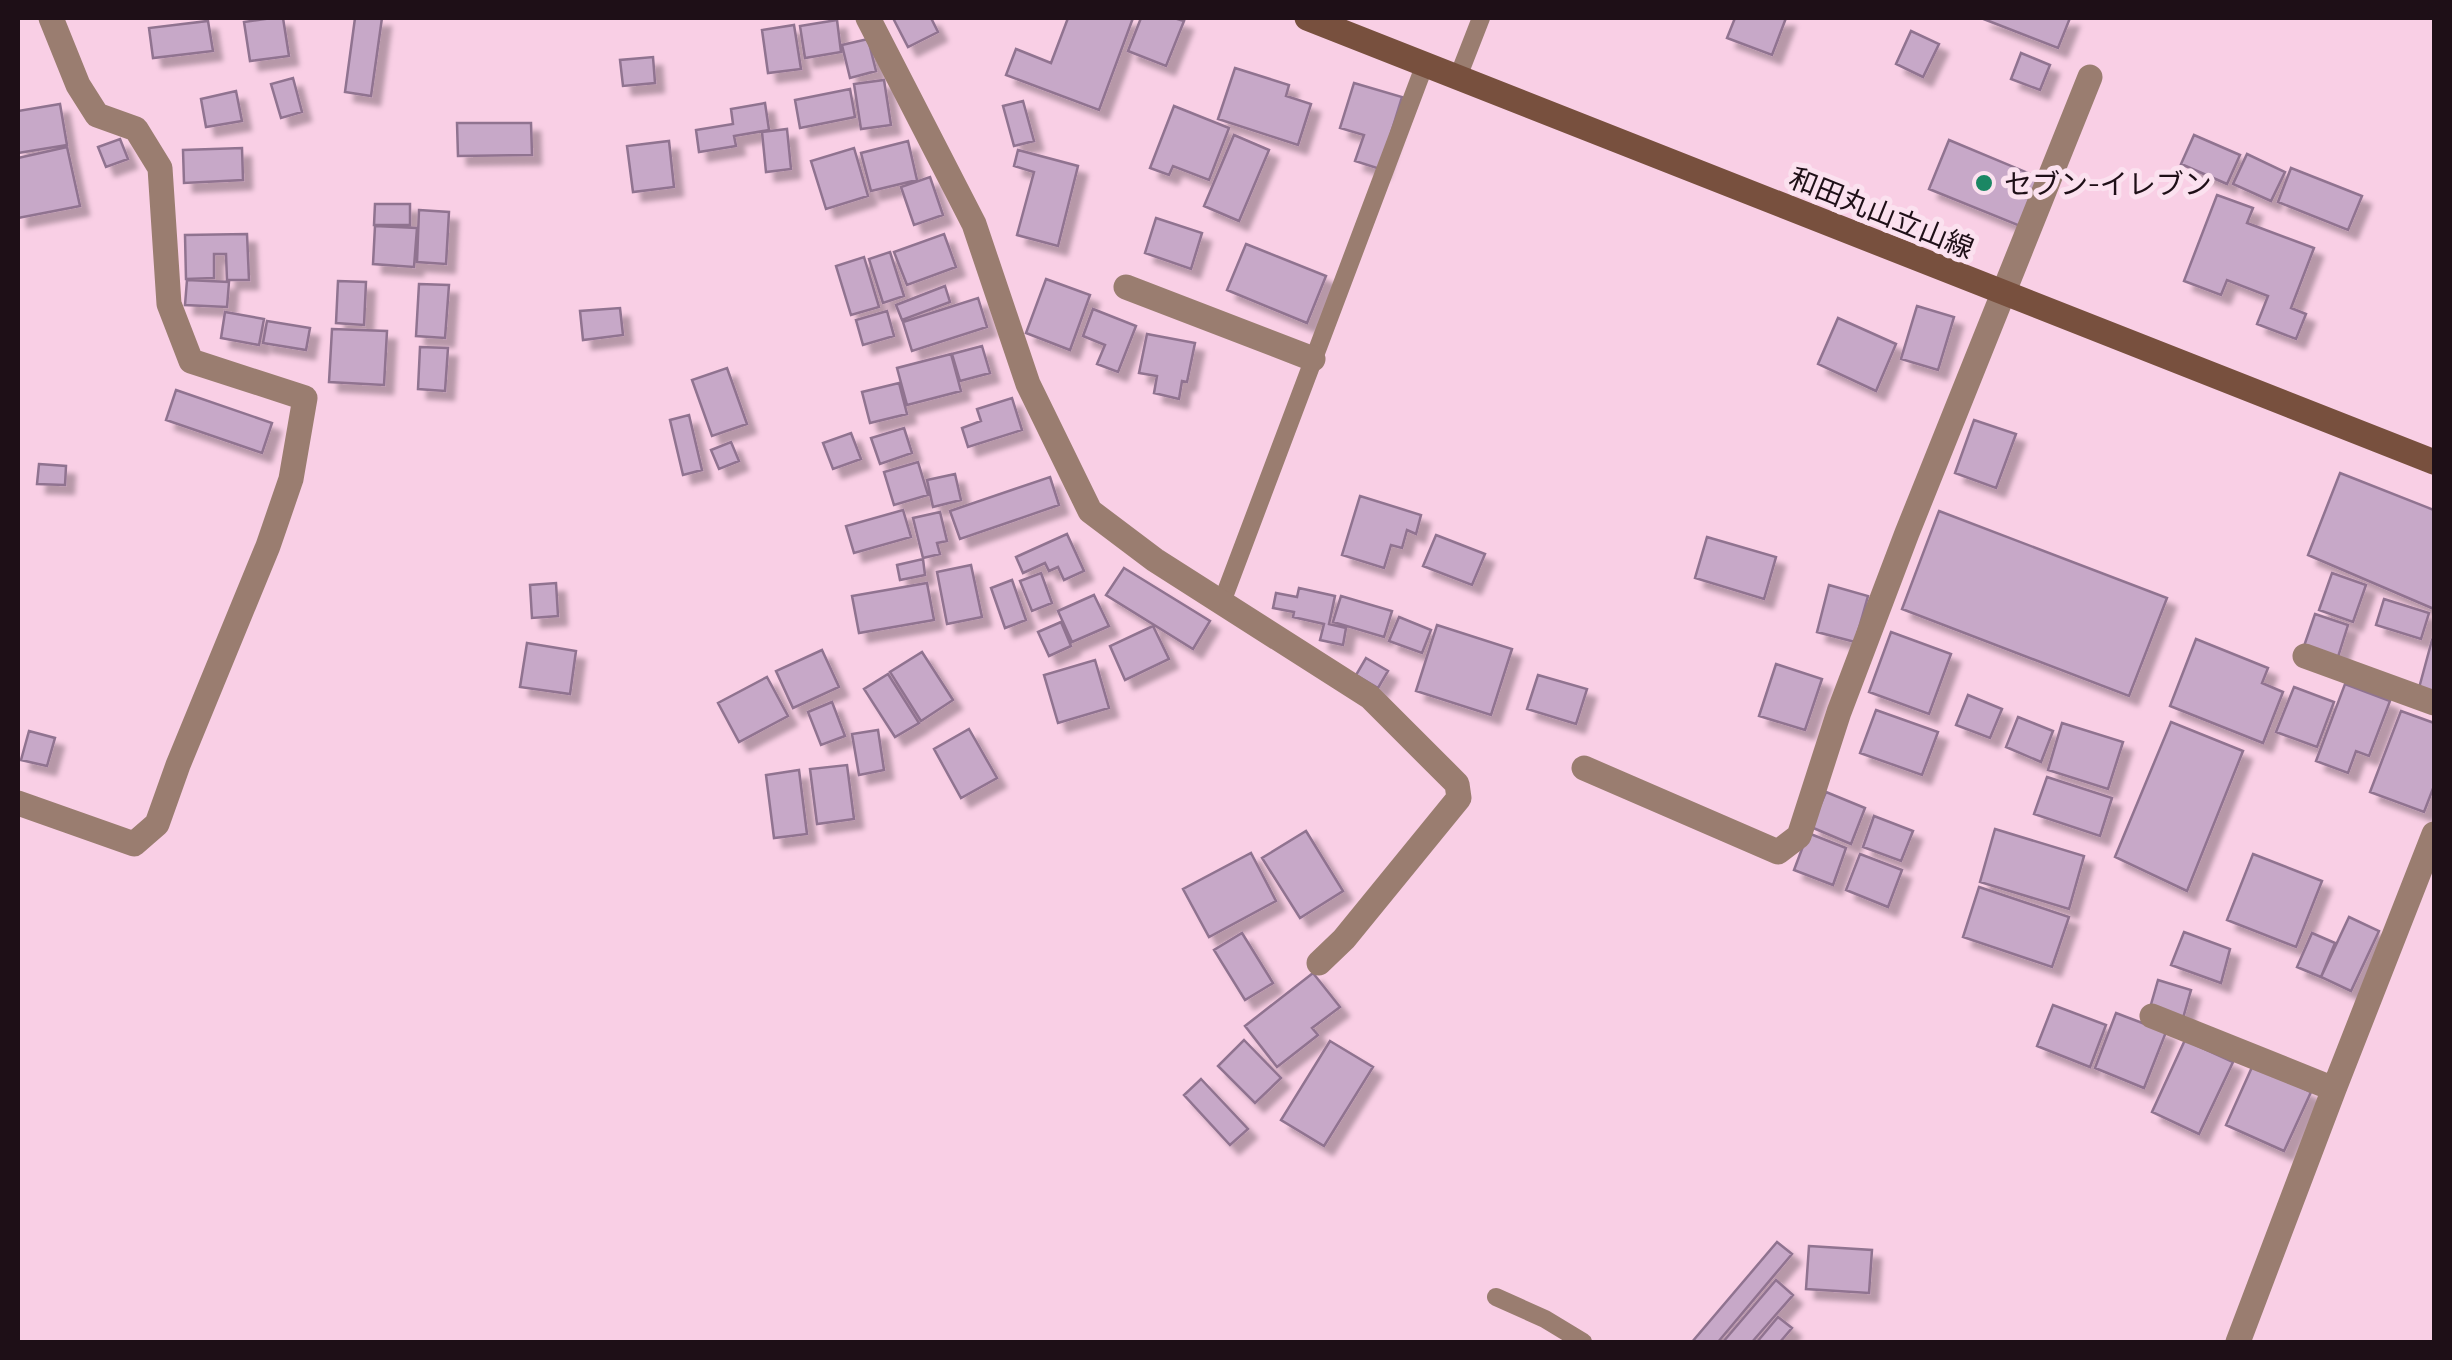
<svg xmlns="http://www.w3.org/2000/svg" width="2452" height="1360" font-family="Manrope,'Noto Sans JP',sans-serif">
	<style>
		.building { fill: #c7a8c8; stroke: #907390; stroke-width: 2.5; filter: url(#shadow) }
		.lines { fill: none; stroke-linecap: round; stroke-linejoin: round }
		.service { stroke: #9a7d70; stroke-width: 18 }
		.minor { stroke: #9a7d70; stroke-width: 25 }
		.secondary { stroke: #78503e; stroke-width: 25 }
		.poi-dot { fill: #1b8764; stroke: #fbe1ef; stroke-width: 4 }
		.labels { text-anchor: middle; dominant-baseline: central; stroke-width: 10; stroke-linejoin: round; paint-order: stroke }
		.poi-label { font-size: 28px; fill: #1e0f17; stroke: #fbe1ef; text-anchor: start }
		.street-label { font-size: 28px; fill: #1e0f17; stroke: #fbe1ef }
	</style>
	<defs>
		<filter id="shadow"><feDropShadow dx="9" dy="9" stdDeviation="2.5" flood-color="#0004"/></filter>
	</defs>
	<rect width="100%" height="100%" fill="#f9cfe5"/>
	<path class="building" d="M272,18H283L289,56L250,61L244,22Z
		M355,18H382L371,96L345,92Z
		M893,18H931L938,32L908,47Z
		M1068,18H1133L1099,110L1006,75L1016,49L1051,63Z
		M1141,18H1174L1184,21L1166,66L1128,51Z
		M1735,18H1786L1772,55L1727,38Z
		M1981,18H2070L2058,48Z
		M837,20L841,52L805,58L800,26Z
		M208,21L213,51L153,58L149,28Z
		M794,25L801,69L768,73L762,30Z
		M1911,31L1939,44L1923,77L1896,64Z
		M868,39L876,71L850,78L842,45Z
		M2021,53L2050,65L2040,90L2011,79Z
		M653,57L655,83L623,86L620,60Z
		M1235,68L1289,85L1286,96L1311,104L1298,145L1218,119Z
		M293,78L302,112L281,118L271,84Z
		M884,80L891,125L861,129L854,84Z
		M1354,83L1402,97L1380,169L1355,161L1364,135L1340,128Z
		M850,89L855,117L800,128L795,100Z
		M236,91L242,121L206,127L201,99Z
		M1023,101L1034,141L1014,146L1003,106Z
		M765,103L769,130L734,136L736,146L699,152L696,130L733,124L731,109Z
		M60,104L67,145L18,153V111Z
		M1174,106L1229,128L1209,180L1173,166L1169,175L1150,168Z
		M457,123H531L532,155L458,156Z
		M787,129L791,169L766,172L762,132Z
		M1234,135L1269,150L1239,221L1204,206Z
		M2194,135L2240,155L2227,184L2181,164Z
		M120,139L128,159L106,167L98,147Z
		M1949,140L2040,178L2020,226L1929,189Z
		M669,141L674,187L633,192L627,146Z
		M908,141L917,180L871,191L861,153Z
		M67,147L80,206L18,218V158Z
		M242,148L243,180L184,183L183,150Z
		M854,148L868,196L826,209L811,161Z
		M1018,150L1078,166L1058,246L1017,235L1034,172L1014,166Z
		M2247,154L2285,172L2271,201L2233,184Z
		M2291,168L2362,196L2348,230L2278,202Z
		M930,177L943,215L914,225L901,187Z
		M2217,195L2253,208L2247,223L2314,248L2291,308L2306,314L2296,339L2257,324L2268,296L2227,280L2221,295L2184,281Z
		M375,204H410V225H374Z
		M419,210L449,212L446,264L417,262Z
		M1156,218L1202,233L1191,269L1145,253Z
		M375,226L417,228L414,267L373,264Z
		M247,234L249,280H227L226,254H214V278L186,279L185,235Z
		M944,234L956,267L907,285L894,252Z
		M1246,244L1326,276L1307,323L1227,290Z
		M890,252L904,296L883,303L869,259Z
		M864,257L879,307L851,315L836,266Z
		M1046,279L1090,295L1070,350L1026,333Z
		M187,280L229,282L227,307L185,305Z
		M338,281L366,282L364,325L336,323Z
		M419,284L449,285L445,338L416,336Z
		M945,286L950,302L902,320L896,305Z
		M978,298L987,327L912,351L903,322Z
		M1917,306L1954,317L1938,370L1901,359Z
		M620,308L623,335L583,340L580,311Z
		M1093,309L1136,326L1118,372L1097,364L1105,345L1083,336Z
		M887,311L894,336L863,345L856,320Z
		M225,312L264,319L259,345L221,338Z
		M1838,318L1896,344L1876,391L1818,364Z
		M267,321L310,328L306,350L263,343Z
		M332,329L387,331L384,385L329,382Z
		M1147,334L1195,343L1187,382L1182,381L1179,399L1154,393L1157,376L1139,373Z
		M982,346L990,373L960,381L952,354Z
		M420,347L448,348L445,391L418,389Z
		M951,354L961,391L907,405L897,368Z
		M727,368L747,424L712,436L692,380Z
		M899,383L907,414L870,423L862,392Z
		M176,390L272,423L262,453L166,420Z
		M1012,398L1022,430L968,447L962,428L981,421L977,409Z
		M689,415L702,470L683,475L670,420Z
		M1974,420L2016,434L1996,488L1955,473Z
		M904,428L912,453L880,464L871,438Z
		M851,433L861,459L833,469L823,443Z
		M731,442L739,461L719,469L711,450Z
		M918,462L928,495L894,505L884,472Z
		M39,464L66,466L65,485L37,484Z
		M2340,473L2434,510V609L2308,555Z
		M955,474L961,500L933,507L927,480Z
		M1050,477L1059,505L960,539L950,511Z
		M1360,496L1421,515L1416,534L1407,530L1402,548L1391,545L1384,568L1342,555Z
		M903,510L911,537L854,553L846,526Z
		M1939,511L2167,598L2129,696L1902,609Z
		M940,512L947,541L937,543L940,554L923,558L913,518Z
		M1067,534L1084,571L1064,580L1058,567L1049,571L1045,563L1023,573L1016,557Z
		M1436,535L1485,554L1472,585L1423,566Z
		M1707,537L1776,557L1764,599L1695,578Z
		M923,559L925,575L900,580L897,565Z
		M971,565L982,617L947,624L937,572Z
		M1124,568L1210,621L1193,649L1106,595Z
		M1041,573L1052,603L1032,611L1020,581Z
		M2332,573L2366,585L2353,622L2319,610Z
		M1012,580L1026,620L1005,628L991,588Z
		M556,583L558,616L532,618L530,585Z
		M927,583L934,620L859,633L852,596Z
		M1829,585L1868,596L1855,642L1817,632Z
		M1299,588L1335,596L1329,624L1346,628L1343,645L1320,640L1324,624L1293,617L1294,612L1273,608L1276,593L1297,597Z
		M1094,595L1109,626L1072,642L1058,611Z
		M1341,596L1392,611L1384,637L1333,622Z
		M2384,599L2429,613L2421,639L2376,625Z
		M2315,614L2348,625L2337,660L2303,649Z
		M1399,617L1431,630L1422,653L1389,641Z
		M1061,622L1071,646L1049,656L1038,632Z
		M1437,625L1512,649L1491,715L1416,691Z
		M1153,626L1169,659L1125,680L1110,646Z
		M1891,632L1951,654L1929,714L1869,692Z
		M2196,639L2268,668L2262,683L2283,692L2263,743L2170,706Z
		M2432,640L2434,641V692L2419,688Z
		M527,643L576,651L570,694L520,687Z
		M822,650L839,687L793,708L776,671Z
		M922,652L953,700L921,721L890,672Z
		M1366,658L1388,671L1378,688L1356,675Z
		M1095,660L1109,708L1058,723L1044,675Z
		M1776,664L1822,679L1805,730L1759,716Z
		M888,674L919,723L895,737L864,689Z
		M1538,675L1587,689L1576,724L1527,709Z
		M767,677L788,716L739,742L718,703Z
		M2345,684L2390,701L2369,756L2356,751L2348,773L2316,761Z
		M2294,687L2334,702L2317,747L2276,732Z
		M1968,695L2002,709L1990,738L1956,725Z
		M832,702L845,736L821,745L808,712Z
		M1876,710L1938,732L1922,775L1860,753Z
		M2401,711L2434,723V786L2424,812L2370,792Z
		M2018,717L2053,731L2041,762L2006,747Z
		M2171,722L2243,751L2187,891L2115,857Z
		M2062,723L2123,742L2108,789L2048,770Z
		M969,729L997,778L961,798L934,749Z
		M878,730L884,770L859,775L852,734Z
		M29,731L55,738L47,766L21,760Z
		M847,765L854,819L817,824L810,769Z
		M799,770L807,834L774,838L766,775Z
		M2047,777L2112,798L2100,836L2034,814Z
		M1826,792L1865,808L1851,844L1811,827Z
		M1874,816L1913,831L1901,861L1863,847Z
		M1995,829L2084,856L2069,909L1980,882Z
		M1306,831L1343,891L1300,918L1262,858Z
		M1808,833L1846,848L1833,885L1794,870Z
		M1251,853L1276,901L1209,937L1183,889Z
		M1860,854L1902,870L1888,907L1846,890Z
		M2253,854L2322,881L2296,947L2227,920Z
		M1979,887L2069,917L2052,967L1963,937Z
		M2349,917L2379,931L2351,991L2321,977Z
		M2184,932L2230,949L2221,983L2171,965Z
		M1242,933L1273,983L1245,1000L1214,950Z
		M2312,933L2335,943L2321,977L2297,967Z
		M1313,973L1340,1007L1312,1028L1318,1035L1277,1067L1245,1026Z
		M2158,980L2191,990L2183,1018L2150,1008Z
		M2053,1005L2106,1025L2090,1067L2037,1046Z
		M2116,1013L2166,1032L2144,1088L2095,1068Z
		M1244,1040L1281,1078L1255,1103L1218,1066Z
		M2185,1040L2233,1062L2199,1134L2152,1112Z
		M1330,1041L1373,1067L1324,1146L1281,1120Z
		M2253,1065L2311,1092L2284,1151L2226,1125Z
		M1201,1079L1248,1129L1230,1145L1184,1095Z
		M1777,1242L1792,1254L1718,1342H1692Z
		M1809,1246L1872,1250L1869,1293L1806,1289Z
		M1776,1280L1793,1295L1752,1342H1723Z
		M1778,1317L1792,1328L1780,1342H1757Z"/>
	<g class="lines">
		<path class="service" d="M1458,77L1481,18
			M1222,602L1425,64
			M1496,1297L1545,1319L1583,1342"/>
		<path class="minor" d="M868,18L974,224L1028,384L1090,511L1155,560L1370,697L1457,784L1459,798L1344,939L1319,963
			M1126,287L1313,359
			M2305,656L2434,703
			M1584,768L1778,852L1799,836L1839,712L1907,533L2090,77
			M18,803L134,844L157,824L178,765L268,546L291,479L305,398L191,361L169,304L160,168L136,129L97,115L78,85L51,18
			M2152,1016L2334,1089
			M2238,1342L2334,1089L2434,834"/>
		<path class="secondary" d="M1307,18L2434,462"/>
	</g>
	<circle class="poi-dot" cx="1984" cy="183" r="10"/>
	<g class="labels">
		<g class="poi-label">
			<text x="2004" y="183">セブン-イレブン</text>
		</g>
		<g class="street-label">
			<text transform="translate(1882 212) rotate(22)">和田丸山立山線</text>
		</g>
	</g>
	<rect width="2452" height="1360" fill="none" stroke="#1e0f17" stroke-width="40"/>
</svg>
